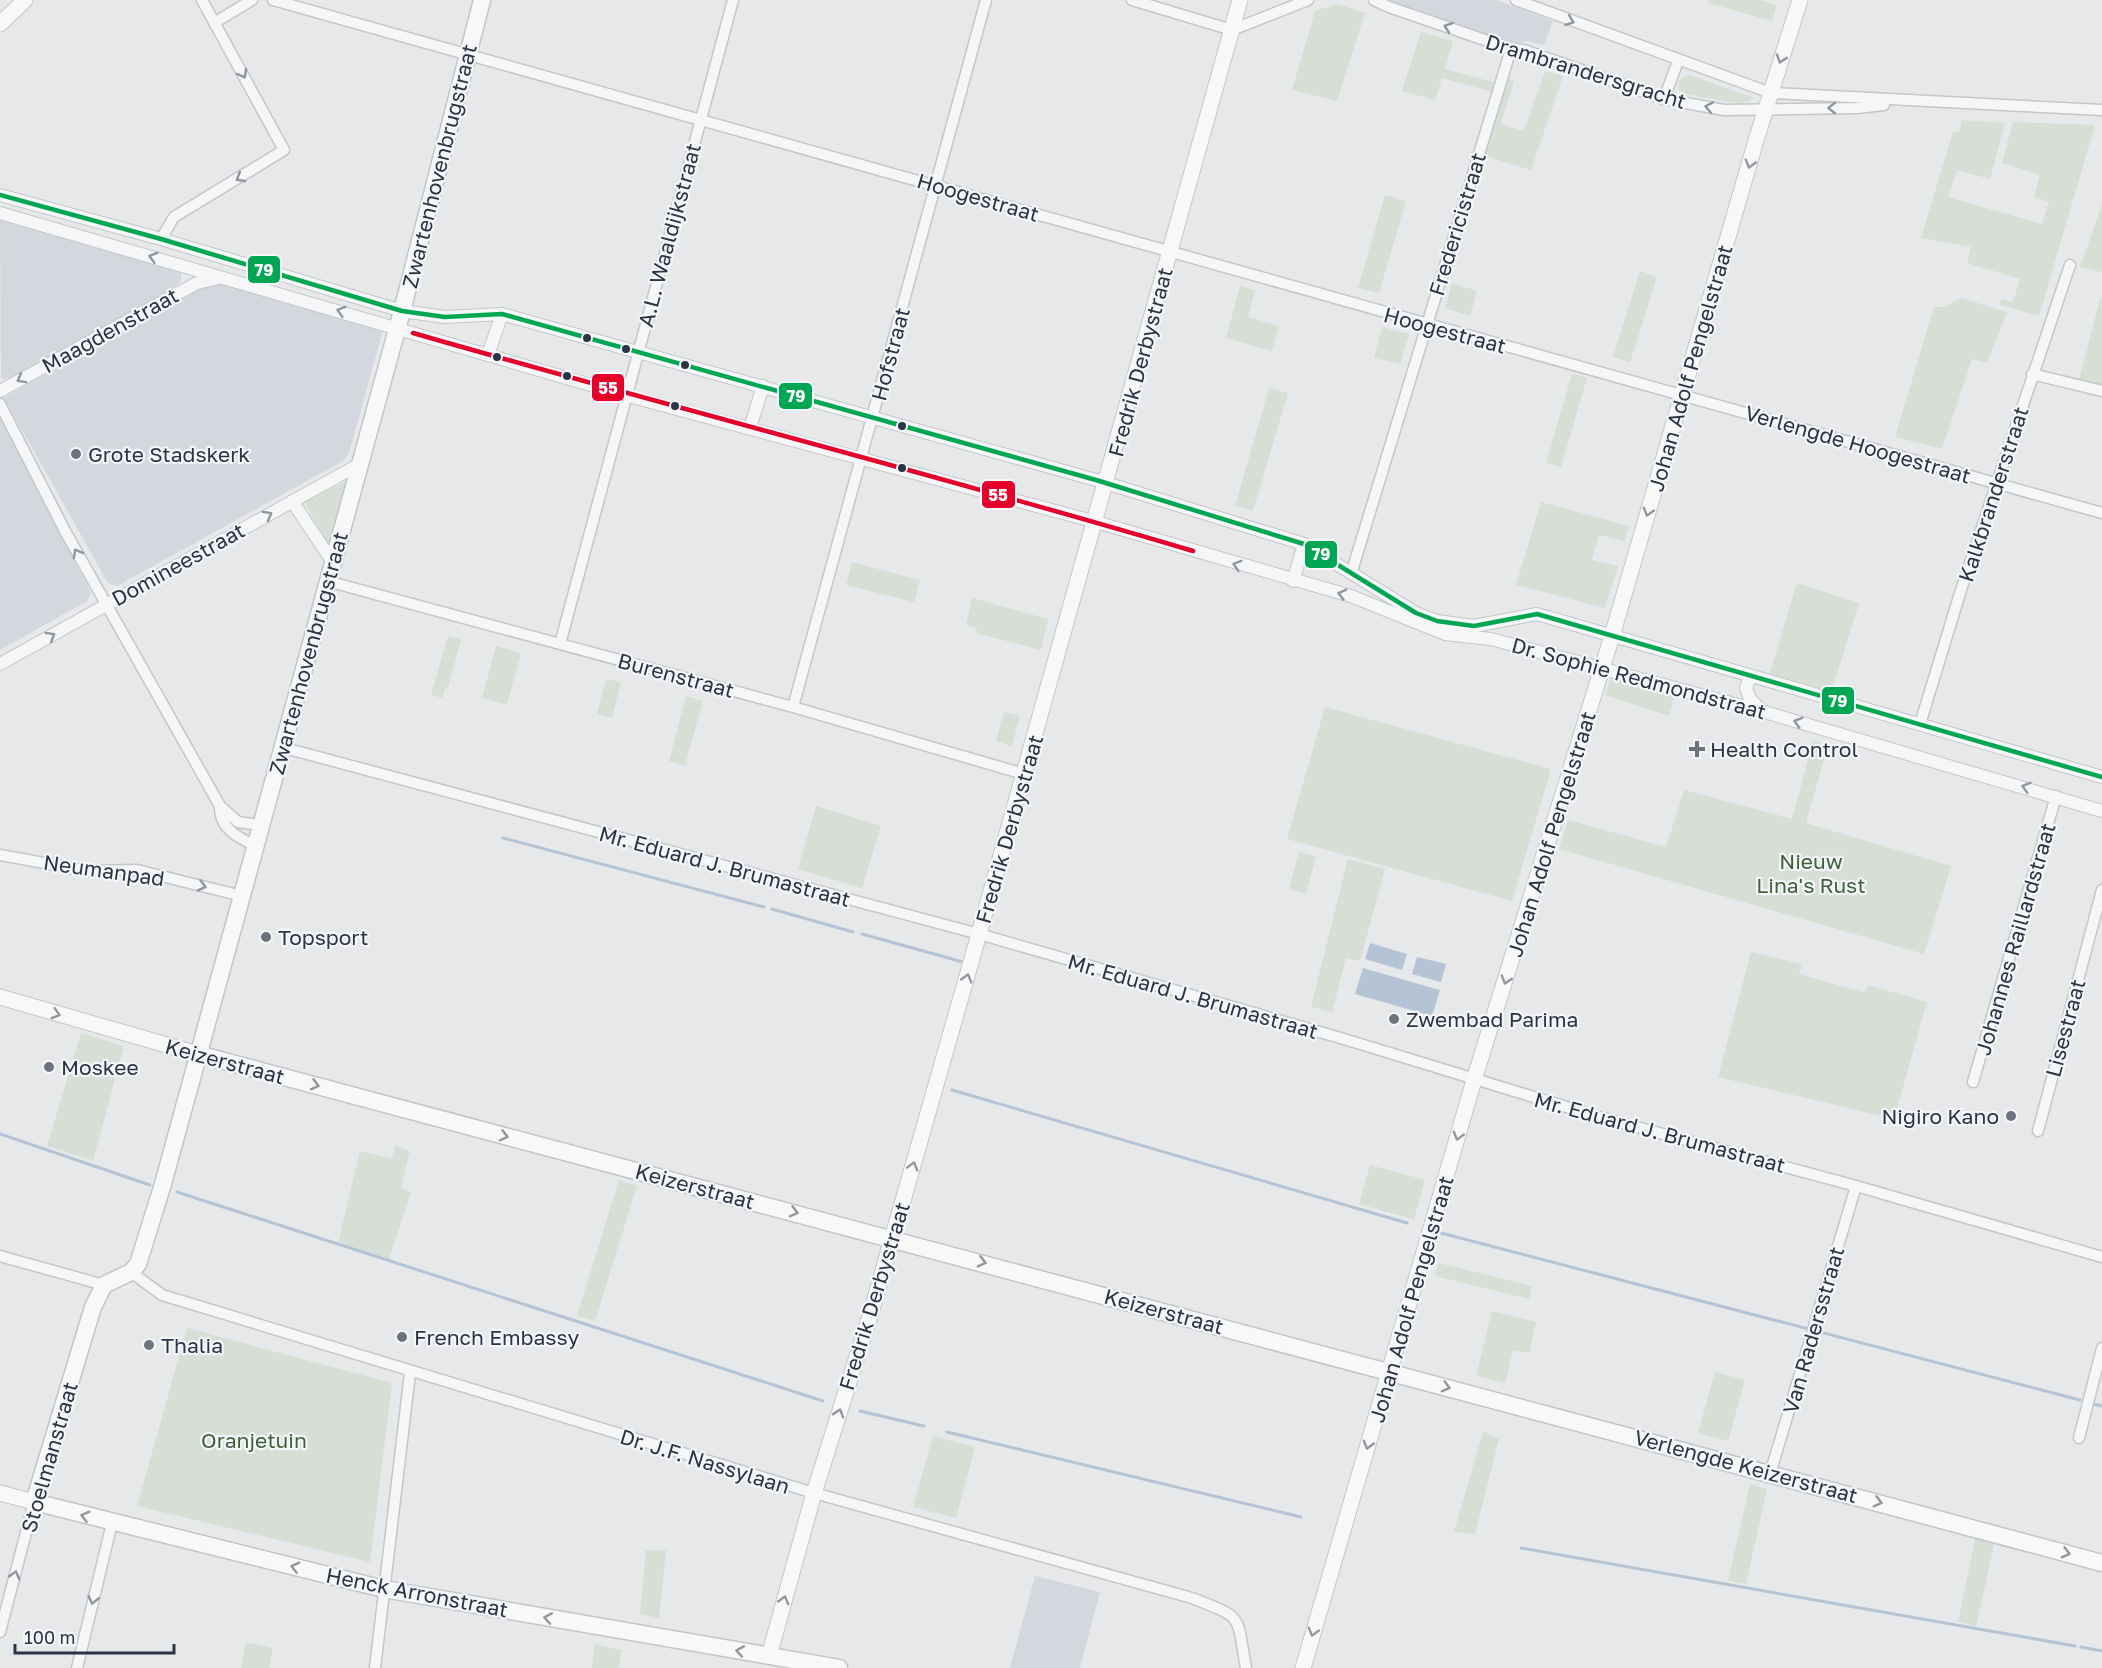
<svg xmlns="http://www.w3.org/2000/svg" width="2102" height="1668" font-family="'Golos Text',sans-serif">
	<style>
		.built { fill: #d4d7dd }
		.green { fill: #d6ded6 }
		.water { fill: #b4c4d5 }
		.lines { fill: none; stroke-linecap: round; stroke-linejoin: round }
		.stream { stroke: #b4c4d5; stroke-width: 3 }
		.minor-casing { stroke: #c4c6c8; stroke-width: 13 }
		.tertiary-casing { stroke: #c4c6c8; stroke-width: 14 }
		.secondary-casing { stroke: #c4c6c8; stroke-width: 17 }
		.primary-casing { stroke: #c2c5c8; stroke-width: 19 }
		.minor { stroke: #f5f6f7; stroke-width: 10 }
		.tertiary { stroke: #f5f6f7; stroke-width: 12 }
		.secondary { stroke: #f8f8f8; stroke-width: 15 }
		.primary { stroke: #f8f8f8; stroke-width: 16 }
		.bus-1-casing { stroke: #f4f6f9; stroke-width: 9 }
		.bus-2-casing { stroke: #f4f6f9; stroke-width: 9 }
		.bus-1 { stroke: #00a651; stroke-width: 4.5 }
		.bus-2 { stroke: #e4002b; stroke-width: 4.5 }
		.oneway { stroke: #90959e }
		.oneway2 { stroke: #92969e }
		.bus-dot { fill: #2b3445; stroke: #f4f6f9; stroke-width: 2 }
		.poi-dot { fill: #6c737f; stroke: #f4f6f9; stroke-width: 2 }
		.labels { text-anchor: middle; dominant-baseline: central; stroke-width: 4.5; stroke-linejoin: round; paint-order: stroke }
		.street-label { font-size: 21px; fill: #2b3445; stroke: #f4f6f9 }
		.poi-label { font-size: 21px; fill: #2b3445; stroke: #f4f6f9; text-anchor: start }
		.park-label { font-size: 21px; fill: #3f6138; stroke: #f4f6f9 }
		.line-badge { stroke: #f4f6f9; stroke-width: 2 }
		.badge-label { font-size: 16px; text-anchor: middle; font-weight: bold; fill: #fff }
	</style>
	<rect width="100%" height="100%" fill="#e6e8ea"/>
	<path class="built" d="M1387,0H1497L1553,21L1544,45L1527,41L1515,44L1387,3Z
		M0,216L181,271V281L172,289L11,378L1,379Z
		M226,281L384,327L349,453L343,461L117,586L108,583L4,398L208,284Z
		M0,418L91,593L87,601L0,650Z
		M1035,1576L1100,1592L1080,1668H1010Z"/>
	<path class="green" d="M1709,0H1760L1777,5L1772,21L1708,3Z
		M1337,4L1365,13L1337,101L1292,90L1315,11Z
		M1421,32L1453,41L1445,69L1496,83L1493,92L1442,78L1435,100L1402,91Z
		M1545,71L1563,76L1531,170L1482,155L1506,78L1514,81L1501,124L1524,131Z
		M1687,75H1690L1752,97L1750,101L1737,103L1684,94L1679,90L1678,82Z
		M1962,120L2005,123L1990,179L1957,170L1948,197L2042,224L2049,202L2034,197L2040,175L2002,163L2013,122L2095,125L2039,316L2000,305L2002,299L2013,302L2020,279L1967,263L1971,247L1921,238L1953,132H1959Z
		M1385,195L1406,201L1379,293L1358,288Z
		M2102,205V272L2080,267Z
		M1640,271L1657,277L1630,362L1613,357Z
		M1452,283L1477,291L1470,316L1445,308Z
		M1240,286L1255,290L1248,317L1279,326L1272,351L1226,338Z
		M1961,298L2007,312L1987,363L1972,359L1942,449L1895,437L1934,307H1945Z
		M2100,299H2102V385L2079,380Z
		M1382,327L1409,334L1400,364L1374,358Z
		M1572,374L1587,378L1561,467L1546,463Z
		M1269,388L1288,393L1253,511L1235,506Z
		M346,481L329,545L304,502Z
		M1541,502L1629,526L1625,541L1599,535L1592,560L1618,566L1605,608L1516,585Z
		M852,562L920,580L914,602L846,585Z
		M1797,583L1859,603L1831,693L1769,676Z
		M972,598L1048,619L1041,650L976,633L977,628L966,625Z
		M448,636L461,639L448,688L445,687L442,698L431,695Z
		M496,646L521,653L507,705L482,698Z
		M1611,676L1675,694L1669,716L1605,695Z
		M606,679L621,682L612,718L597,714Z
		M686,696L703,701L685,766L669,761Z
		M1325,707L1551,769L1512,901L1287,839Z
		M1004,712L1020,716L1012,746L996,741Z
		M1813,741L1828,745L1806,823L1951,866L1924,954L1559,849L1568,820L1666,847L1684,790L1792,819Z
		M816,806L881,826L862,888L798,869Z
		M1299,852L1316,856L1306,894L1289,889Z
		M1348,859L1385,869L1360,961L1346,958L1332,1012L1311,1007Z
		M1751,952L1802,964L1799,974L1865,993L1868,985L1927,1002L1894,1119L1718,1077Z
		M81,1033L124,1046L93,1161L47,1146Z
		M395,1146L410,1151L401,1188L411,1192L389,1259L338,1243L360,1151L392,1159Z
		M1370,1165L1425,1180L1414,1219L1359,1204Z
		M619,1180L637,1186L595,1321L577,1316Z
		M1438,1263L1532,1286L1529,1299L1435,1276Z
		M1492,1311L1536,1322L1529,1353L1513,1350L1505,1383L1476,1376Z
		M187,1328L392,1383L370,1562L137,1506Z
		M1715,1372L1745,1380L1728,1441L1698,1433Z
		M1483,1431L1499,1439L1475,1534L1454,1532Z
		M933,1436L975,1447L956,1518L913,1507Z
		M1750,1484L1767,1489L1746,1584L1728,1581Z
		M1976,1535L1995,1541L1976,1626L1958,1622Z
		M646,1550H666L659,1618L640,1614Z
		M246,1642L273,1648L269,1668H241Z
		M595,1644L621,1650L619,1668H592Z"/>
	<path class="water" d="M1370,943L1407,954L1402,970L1365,959Z
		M1417,957L1446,964L1441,982L1412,974Z
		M1363,968L1440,990L1432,1016L1355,994Z"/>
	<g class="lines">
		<path class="stream" d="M503,838L764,907
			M772,909L853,932
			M862,934L963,962
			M952,1090L1407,1223
			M0,1134L150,1185
			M177,1192L823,1401
			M1441,1233L2080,1400
			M2093,1404L2102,1406
			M860,1411L924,1426
			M947,1432L1301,1517
			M1521,1548L2075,1646
			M2081,1647L2102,1651"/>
		<g class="minor-casing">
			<path id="minor" d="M273,0L2102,513
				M1132,0L1232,30L1308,0
				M1374,0L1389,7L1511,49L1524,50L1664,99L1724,110L1857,108L1884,105
				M1516,0L1771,93L2102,110
				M214,23L252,0
				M1664,99L1678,61
				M161,239L174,217L284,150L202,0
				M2032,374L2102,391
				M0,404L65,531L220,806C219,828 238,838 255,845
				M1352,571L1511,49
				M327,581L793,707L1024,774
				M560,644L733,0
				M793,707L986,0
				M1920,724L1961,590L2070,265
				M281,747L979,934L1344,1039L1596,1116L1856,1186L2102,1257
				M220,806L238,822L260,825
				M0,855L88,871L137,870L242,896
				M1973,1082L2056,796
				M2038,1131L2102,890
				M0,1256L104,1285
				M131,1272L162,1295L814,1493L1192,1598C1245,1619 1236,1613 1246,1668
				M2079,1438L2102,1348
				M1770,1474L1856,1186
				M0,1632L34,1502
				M77,1668L112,1523
				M375,1668L410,1373"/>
		</g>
		<g class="tertiary-casing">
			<path id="tertiary" d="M0,195L161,239L402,311L445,317L502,314L1096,480L1304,544L1416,613L1437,621L1474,626L1537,614L2102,777
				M0,213L625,395L1096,522L1351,596L1445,634L1491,639L1761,711L2102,811
				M488,355L502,314
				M0,391L197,283L219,278
				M750,428L763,386
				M292,501L332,561
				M1293,581L1304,544
				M0,664L358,465
				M1750,676L1746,688L1750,699L1761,710"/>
		</g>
		<g class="secondary-casing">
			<path id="secondary" d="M0,24L25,0
				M0,997L198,1054
				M0,1493L34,1502
				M769,1656L814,1493L872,1309L979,934L1240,0
				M1303,1668L1474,1080L1612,636L1757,137L1800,0"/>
		</g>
		<g class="primary-casing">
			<path id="primary" d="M482,0L402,311L163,1184L138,1264L131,1272L104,1285L93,1307L34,1502L384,1589L839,1668
				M198,1054L2102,1563"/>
		</g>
		<use href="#minor" class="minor"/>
		<use href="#tertiary" class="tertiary"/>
		<use href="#secondary" class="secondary"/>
		<use href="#primary" class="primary"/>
		<g class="bus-1-casing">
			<path id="bus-1" d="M0,195L161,239L402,311L445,317L502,314L1096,480L1304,544L1416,613L1437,621L1474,626L1537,614L2102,777"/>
		</g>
		<g class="bus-2-casing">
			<path id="bus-2" d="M413,333C673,408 935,474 1193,551"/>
		</g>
		<use href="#bus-1" class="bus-1"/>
		<use href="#bus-2" class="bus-2"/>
	</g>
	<defs><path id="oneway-chevron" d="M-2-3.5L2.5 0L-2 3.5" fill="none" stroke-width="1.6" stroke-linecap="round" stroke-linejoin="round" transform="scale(1.5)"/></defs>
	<g class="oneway">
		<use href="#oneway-chevron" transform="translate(1570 21) rotate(21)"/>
		<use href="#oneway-chevron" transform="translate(1448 27) rotate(-161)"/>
		<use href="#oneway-chevron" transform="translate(243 74) rotate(61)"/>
		<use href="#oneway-chevron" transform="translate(1709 107) rotate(-169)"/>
		<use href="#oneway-chevron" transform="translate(1832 108) rotate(-179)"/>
		<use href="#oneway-chevron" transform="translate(240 178) rotate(149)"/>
		<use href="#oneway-chevron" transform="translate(153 257) rotate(-164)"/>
		<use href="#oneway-chevron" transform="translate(341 311) rotate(-163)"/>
		<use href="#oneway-chevron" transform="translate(21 379) rotate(151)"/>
		<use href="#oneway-chevron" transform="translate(268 515) rotate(-29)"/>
		<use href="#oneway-chevron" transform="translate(77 553) rotate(-119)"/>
		<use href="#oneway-chevron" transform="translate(1237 565) rotate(-163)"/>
		<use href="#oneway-chevron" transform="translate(1342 594) rotate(-165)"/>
		<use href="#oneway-chevron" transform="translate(51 636) rotate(-31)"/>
		<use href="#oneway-chevron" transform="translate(1798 722) rotate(-164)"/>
		<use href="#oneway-chevron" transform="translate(2026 787) rotate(-163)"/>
		<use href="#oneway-chevron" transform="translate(202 886) rotate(14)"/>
		<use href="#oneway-chevron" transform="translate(15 1575) rotate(-75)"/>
		<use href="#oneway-chevron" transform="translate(93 1600) rotate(103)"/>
	</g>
	<g class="oneway2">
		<use href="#oneway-chevron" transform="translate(1781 59) rotate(108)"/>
		<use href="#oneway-chevron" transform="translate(1750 164) rotate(106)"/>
		<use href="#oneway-chevron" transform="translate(1648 512) rotate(106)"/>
		<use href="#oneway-chevron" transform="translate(967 978) rotate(-74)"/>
		<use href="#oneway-chevron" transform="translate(1506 980) rotate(107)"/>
		<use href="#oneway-chevron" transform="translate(56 1014) rotate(17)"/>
		<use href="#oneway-chevron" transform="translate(315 1085) rotate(15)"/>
		<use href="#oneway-chevron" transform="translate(504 1136) rotate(15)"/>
		<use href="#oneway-chevron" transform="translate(1458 1136) rotate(106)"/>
		<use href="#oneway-chevron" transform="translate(913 1166) rotate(-74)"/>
		<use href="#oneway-chevron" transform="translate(794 1212) rotate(15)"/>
		<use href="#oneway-chevron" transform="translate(982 1262) rotate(15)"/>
		<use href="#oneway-chevron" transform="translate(1446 1387) rotate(15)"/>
		<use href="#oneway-chevron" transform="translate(839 1413) rotate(-73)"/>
		<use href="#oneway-chevron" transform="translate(1368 1445) rotate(106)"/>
		<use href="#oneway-chevron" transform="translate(1878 1502) rotate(15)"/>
		<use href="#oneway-chevron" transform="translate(85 1516) rotate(-165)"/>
		<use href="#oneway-chevron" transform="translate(2066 1553) rotate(15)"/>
		<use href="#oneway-chevron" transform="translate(295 1567) rotate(-166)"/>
		<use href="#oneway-chevron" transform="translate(784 1600) rotate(-75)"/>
		<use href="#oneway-chevron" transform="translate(548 1618) rotate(-170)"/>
		<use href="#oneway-chevron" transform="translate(1313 1632) rotate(106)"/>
		<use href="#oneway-chevron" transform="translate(740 1651) rotate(-170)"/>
	</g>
	<g class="bus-dot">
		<circle cx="587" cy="338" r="5"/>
		<circle cx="626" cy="349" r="5"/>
		<circle cx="497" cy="357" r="5"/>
		<circle cx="685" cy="365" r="5"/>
		<circle cx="567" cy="376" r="5"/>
		<circle cx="675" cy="406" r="5"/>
		<circle cx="902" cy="426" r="5"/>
		<circle cx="902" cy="468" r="5"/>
	</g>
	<g class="poi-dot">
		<circle cx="76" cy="454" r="6"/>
		<path d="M1694 740h6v6h6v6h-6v6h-6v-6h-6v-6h6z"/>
		<circle cx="266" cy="937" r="6"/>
		<circle cx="1394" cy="1019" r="6"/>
		<circle cx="49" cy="1067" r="6"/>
		<circle cx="2011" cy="1116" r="6"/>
		<circle cx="402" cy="1337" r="6"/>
		<circle cx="149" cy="1345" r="6"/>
	</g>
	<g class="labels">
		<g class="street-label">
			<text transform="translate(1586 71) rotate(17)">Drambrandersgracht</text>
			<text transform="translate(439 166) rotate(-76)">Zwartenhovenbrugstraat</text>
			<text transform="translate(978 197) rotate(16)">Hoogestraat</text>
			<text transform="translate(1457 224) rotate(-73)">Fredericistraat</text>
			<text transform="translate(669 235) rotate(-75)">A.L. Waaldijkstraat</text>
			<text transform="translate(110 330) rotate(-29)">Maagdenstraat</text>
			<text transform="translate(1445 330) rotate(15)">Hoogestraat</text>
			<text transform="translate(890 354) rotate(-75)">Hofstraat</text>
			<text transform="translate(1140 362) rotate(-75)">Fredrik Derbystraat</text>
			<text transform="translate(1690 368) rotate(-74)">Johan Adolf Pengelstraat</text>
			<text transform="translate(1858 444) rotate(16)">Verlengde Hoogestraat</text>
			<text transform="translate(1993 494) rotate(-72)">Kalkbranderstraat</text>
			<text transform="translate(178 564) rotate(-29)">Domineestraat</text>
			<text transform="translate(308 653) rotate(-75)">Zwartenhovenbrugstraat</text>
			<text transform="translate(676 675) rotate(15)">Burenstraat</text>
			<text transform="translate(1639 678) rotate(15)">Dr. Sophie Redmondstraat</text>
			<text transform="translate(1009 829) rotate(-74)">Fredrik Derbystraat</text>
			<text transform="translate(1551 834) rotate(-73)">Johan Adolf Pengelstraat</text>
			<text transform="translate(725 866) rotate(15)">Mr. Eduard J. Brumastraat</text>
			<text transform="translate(104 870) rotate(8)">Neumanpad</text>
			<text transform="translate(2015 939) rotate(-74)">Johannes Raillardstraat</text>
			<text transform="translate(1193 996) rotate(16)">Mr. Eduard J. Brumastraat</text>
			<text transform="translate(2065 1028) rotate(-75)">Lisestraat</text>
			<text transform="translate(225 1061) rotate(15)">Keizerstraat</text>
			<text transform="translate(1660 1132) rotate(15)">Mr. Eduard J. Brumastraat</text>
			<text transform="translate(695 1186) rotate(15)">Keizerstraat</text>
			<text transform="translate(874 1296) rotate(-73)">Fredrik Derbystraat</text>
			<text transform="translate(1411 1299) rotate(-74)">Johan Adolf Pengelstraat</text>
			<text transform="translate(1164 1311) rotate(15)">Keizerstraat</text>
			<text transform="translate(1813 1330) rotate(-74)">Van Radersstraat</text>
			<text transform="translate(49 1457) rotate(-74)">Stoelmanstraat</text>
			<text transform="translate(705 1461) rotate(17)">Dr. J.F. Nassylaan</text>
			<text transform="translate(1746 1466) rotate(15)">Verlengde Keizerstraat</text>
			<text transform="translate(417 1592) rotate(11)">Henck Arronstraat</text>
		</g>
		<g class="poi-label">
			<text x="88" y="454">Grote Stadskerk</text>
			<text x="1710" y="749">Health Control</text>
			<text x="278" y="937">Topsport</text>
			<text x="1406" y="1019">Zwembad Parima</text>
			<text x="61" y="1067">Moskee</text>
			<text x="1999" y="1116" text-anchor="end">Nigiro Kano</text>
			<text x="414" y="1337">French Embassy</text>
			<text x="161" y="1345">Thalia</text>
		</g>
		<g class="park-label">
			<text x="1811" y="861">Nieuw<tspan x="1811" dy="24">Lina's Rust</tspan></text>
			<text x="254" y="1440">Oranjetuin</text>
		</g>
	</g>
	<g class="line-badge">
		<rect x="247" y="255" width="34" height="29" rx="6" fill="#00a651"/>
		<rect x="591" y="373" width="34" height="29" rx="6" fill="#e4002b"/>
		<rect x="778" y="382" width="35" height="28" rx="6" fill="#00a651"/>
		<rect x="981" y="480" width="35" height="29" rx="6" fill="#e4002b"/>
		<rect x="1304" y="540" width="34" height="29" rx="6" fill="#00a651"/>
		<rect x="1821" y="686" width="34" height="29" rx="6" fill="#00a651"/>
	</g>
	<g class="badge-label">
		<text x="264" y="276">79</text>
		<text x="608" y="394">55</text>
		<text x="796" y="402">79</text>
		<text x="998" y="501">55</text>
		<text x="1321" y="560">79</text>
		<text x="1838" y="707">79</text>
	</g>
	<path d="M15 1644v9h159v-9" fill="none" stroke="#2b3445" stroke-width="3"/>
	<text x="24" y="1644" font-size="18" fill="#2b3445" stroke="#f4f6f9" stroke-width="4.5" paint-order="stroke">100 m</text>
</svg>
